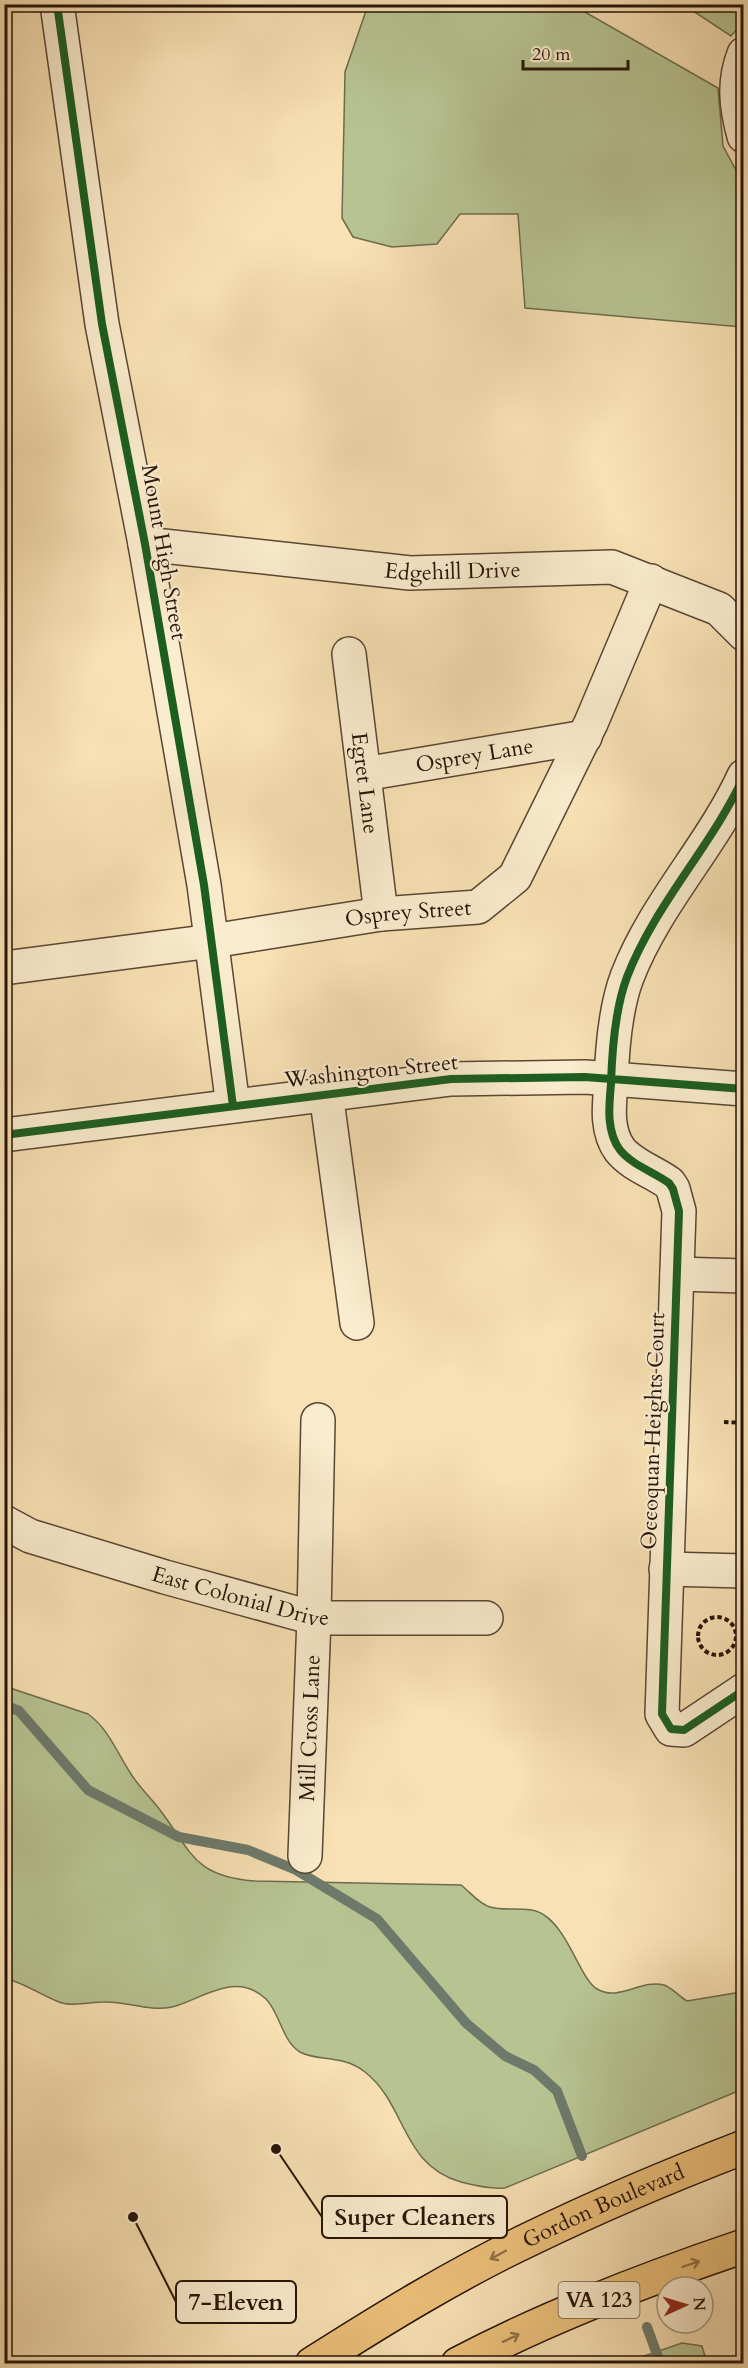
<svg xmlns="http://www.w3.org/2000/svg" width="748" height="2368" font-family="Cardo,serif">
	<style>
		.green { fill: #b7c492; stroke: #6e6c4e; stroke-width: 1.5 }
		.lines { fill: none; stroke-linecap: round; stroke-linejoin: round }
		.stream { stroke: #6d7a6b; stroke-width: 10 }
		.minor-casing { stroke: #5a4634; stroke-width: 36 }
		.tertiary-casing { stroke: #5a4634; stroke-width: 36 }
		.trunk-casing { stroke: #261309; stroke-width: 36 }
		.path { stroke: #261309; stroke-width: 4; stroke-dasharray: 4.5 3; stroke-linecap: butt }
		.minor { stroke: #faecce; stroke-width: 33 }
		.tertiary { stroke: #faecce; stroke-width: 33 }
		.trunk { stroke: #ecc07a; stroke-width: 33 }
		.cycleway-casing { stroke: #faecce; stroke-width: 11 }
		.cycleway { stroke: #1b5e20; stroke-width: 8 }
		.oneway { stroke: #937247 }
		.labels { text-anchor: middle; dominant-baseline: central; stroke-width: 4.5; stroke-linejoin: round; paint-order: stroke }
		.shield { fill: #faecce; stroke: #665444; stroke-width: 1.5 }
		.shield-label { font-size: 21px; font-weight: bold; fill: #261309 }
		.street-label { font-size: 22px; fill: #261309; stroke: #faecce }
		.leader { fill: none; stroke: #261309; stroke-width: 2 }
		.callout-dot { fill: #261309; stroke: #faecce; stroke-width: 2 }
		.callout { fill: #faecce; stroke: #261309; stroke-width: 2 }
		.callout-label { font-size: 24px; text-anchor: middle; font-weight: bold; fill: #261309 }
	</style>
	<rect width="100%" height="100%" fill="#f8e1b4"/>
	<filter id="stains"><feTurbulence type="fractalNoise" baseFrequency=".00333" numOctaves="4"/><feColorMatrix values="0 0 0 0 .2 0 0 0 0 .09 0 0 0 0 .02 0 0 0 .5 -.17"/></filter>
	<radialGradient id="worn" r=".72"><stop offset=".6" stop-color="#630" stop-opacity="0"/><stop offset="1" stop-color="#630" stop-opacity=".3"/></radialGradient>
	<path class="green" d="M446,5L578,8L718,88L723,146L743,183L742,327L525,308L518,214H460L437,244L392,247L353,237L342,218L345,72L368,5Z
		M684,5H743V22L731,36Z
		M4,1686L88,1714C109,1729 117,1753 131,1774C139,1787 151,1798 160,1810C192,1852 193,1876 254,1881L461,1885C470,1892 479,1904 490,1907C507,1912 530,1905 544,1915C569,1931 581,1980 597,1989C619,2002 641,1979 664,1985C671,1987 680,1997 687,2001L742,1992L743,2089L505,2188C489,2189 476,2186 461,2182C401,2165 407,2105 365,2072C342,2054 318,2062 300,2052C282,2041 280,2013 266,1999C235,1970 201,2000 172,2007C149,2012 126,2001 104,2002C90,2002 72,2007 59,2002C39,1994 26,1984 5,1978Z
		M682,2343L702,2346L707,2363H624Z"/>
	<g class="lines">
		<path class="stream" d="M4,1705L19,1711L88,1790L179,1837L248,1850L296,1870L377,1919L466,2023L505,2056L534,2070L557,2091L582,2156
			M647,2327L658,2357L657,2364"/>
		<g class="minor-casing">
			<g id="minor">
				<path d="M57,4L102,324L145,544L204,885L233,1106"/>
				<path d="M744,54C733,82 736,107 744,136"/>
				<path id="s1" d="M145,544L410,573L612,567L719,609L744,634"/>
				<path id="s2" d="M349,654L381,914"/>
				<path id="s3" d="M364,774L585,737"/>
				<path d="M744,776C712,846 655,904 627,977C615,1009 612,1049 611,1084C609,1106 606,1131 620,1150C632,1165 654,1172 669,1183L673,1189L679,1211L662,1714L671,1729L684,1730L744,1690"/>
				<path id="s4" d="M4,968L212,941L381,914L478,907L515,877L591,723L651,581"/>
				<path d="M326,1093L357,1323"/>
				<path d="M677,1274L744,1276"/>
				<path id="s5" d="M4,1522L30,1536L165,1577L314,1618H486"/>
				<path d="M666,1569L744,1571"/>
				<path id="s6" d="M305,1856L314,1618L318,1420"/>
			</g>
		</g>
		<g class="tertiary-casing">
			<path id="tertiary" d="M4,1135L451,1079L585,1077L744,1089"/>
		</g>
		<g class="trunk-casing">
			<g id="trunk">
				<path id="s7" d="M312,2364C383,2319 454,2275 530,2239C600,2205 671,2175 744,2147"/>
				<path d="M458,2364C549,2316 646,2279 744,2246"/>
			</g>
		</g>
		<path class="path" d="M724,1422L744,1423
			M698 1636a19 19 0 1 1 38 0a19 19 0 1 1-38 0Z"/>
		<use href="#minor" class="minor"/>
		<use href="#tertiary" class="tertiary"/>
		<use href="#trunk" class="trunk"/>
		<g class="cycleway-casing">
			<path id="cycleway" d="M57,4L102,324L145,544L204,885L233,1106
				M744,776C712,846 655,904 627,977C615,1009 612,1049 611,1084C609,1106 606,1131 620,1150C632,1165 654,1172 669,1183L673,1189L679,1211L662,1714L671,1729L684,1730L744,1690
				M4,1135L451,1079L585,1077L744,1089"/>
		</g>
		<use href="#cycleway" class="cycleway"/>
	</g>
	<defs><path id="oneway-shaft" d="M-6 0H5M1.5-3L5.5 0L1.5 3" fill="none" stroke-width="1.6" stroke-linecap="round" stroke-linejoin="round" transform="scale(1.5)"/></defs>
	<g class="oneway">
		<use href="#oneway-shaft" transform="translate(498 2255) rotate(152)"/>
		<use href="#oneway-shaft" transform="translate(691 2264) rotate(-18)"/>
		<use href="#oneway-shaft" transform="translate(511 2338) rotate(-25)"/>
	</g>
	<g class="labels">
		<rect class="shield" x="558.5" y="2282" width="81" height="36" rx="4.5"/>
		<g class="shield-label">
			<text x="599" y="2300">VA 123</text>
		</g>
		<g class="street-label">
			<text transform="translate(164 552) rotate(80)">Mount High Street</text>
			<text stroke="none"><textPath href="#s1" startOffset="309">Edgehill Drive</textPath></text>
			<text stroke="none"><textPath href="#s3" startOffset="112">Osprey Lane</textPath></text>
			<text stroke="none"><textPath href="#s2" startOffset="130">Egret Lane</textPath></text>
			<text stroke="none"><textPath href="#s4" startOffset="408">Osprey Street</textPath></text>
			<text transform="translate(371 1071) rotate(-6)">Washington Street</text>
			<text transform="translate(653 1431) rotate(-88)">Occoquan Heights Court</text>
			<text stroke="none"><textPath href="#s5" startOffset="249">East Colonial Drive</textPath></text>
			<text stroke="none"><textPath href="#s6" startOffset="128">Mill Cross Lane</textPath></text>
			<text stroke="none"><textPath href="#s7" startOffset="332">Gordon Boulevard</textPath></text>
		</g>
	</g>
	<path class="leader" d="M276 2149L322 2217M133 2217L176 2302"/>
	<g class="callout-dot">
		<circle cx="276" cy="2149" r="6"/>
		<circle cx="133" cy="2217" r="6"/>
	</g>
	<g class="callout">
		<rect x="322" y="2196" width="185" height="42" rx="6"/>
		<rect x="176" y="2281" width="120" height="42" rx="6"/>
	</g>
	<g class="callout-label">
		<text x="415" y="2225">Super Cleaners</text>
		<text x="236" y="2310">7-Eleven</text>
	</g>
	<rect width="748" height="2368" fill="none" stroke="#f8e1b4" stroke-width="24"/>
	<rect x="6" y="6" width="736" height="2356" fill="none" stroke="#261309" stroke-width="3"/>
	<rect x="12" y="12" width="724" height="2344" fill="none" stroke="#261309" stroke-width="1.5"/>
	<g transform="translate(685 2305) rotate(86)"><circle r="28" fill="#faecce" stroke="#a5957f" stroke-width="1.5"/>
	<path d="M0-4.5L10 22L0 15L-10 22Z" fill="#8f2418"/>
	<text y="-9" font-size="16" font-weight="bold" text-anchor="middle" fill="#261309">N</text>
	</g>
	<path d="M523 60v9h105v-9" fill="none" stroke="#261309" stroke-width="3"/>
	<text x="532" y="60" font-size="18" fill="#261309" stroke="#faecce" stroke-width="4.5" paint-order="stroke">20 m</text>
	<rect width="100%" height="100%" filter="url(#stains)"/>
	<rect width="100%" height="100%" fill="url(#worn)"/>
</svg>
